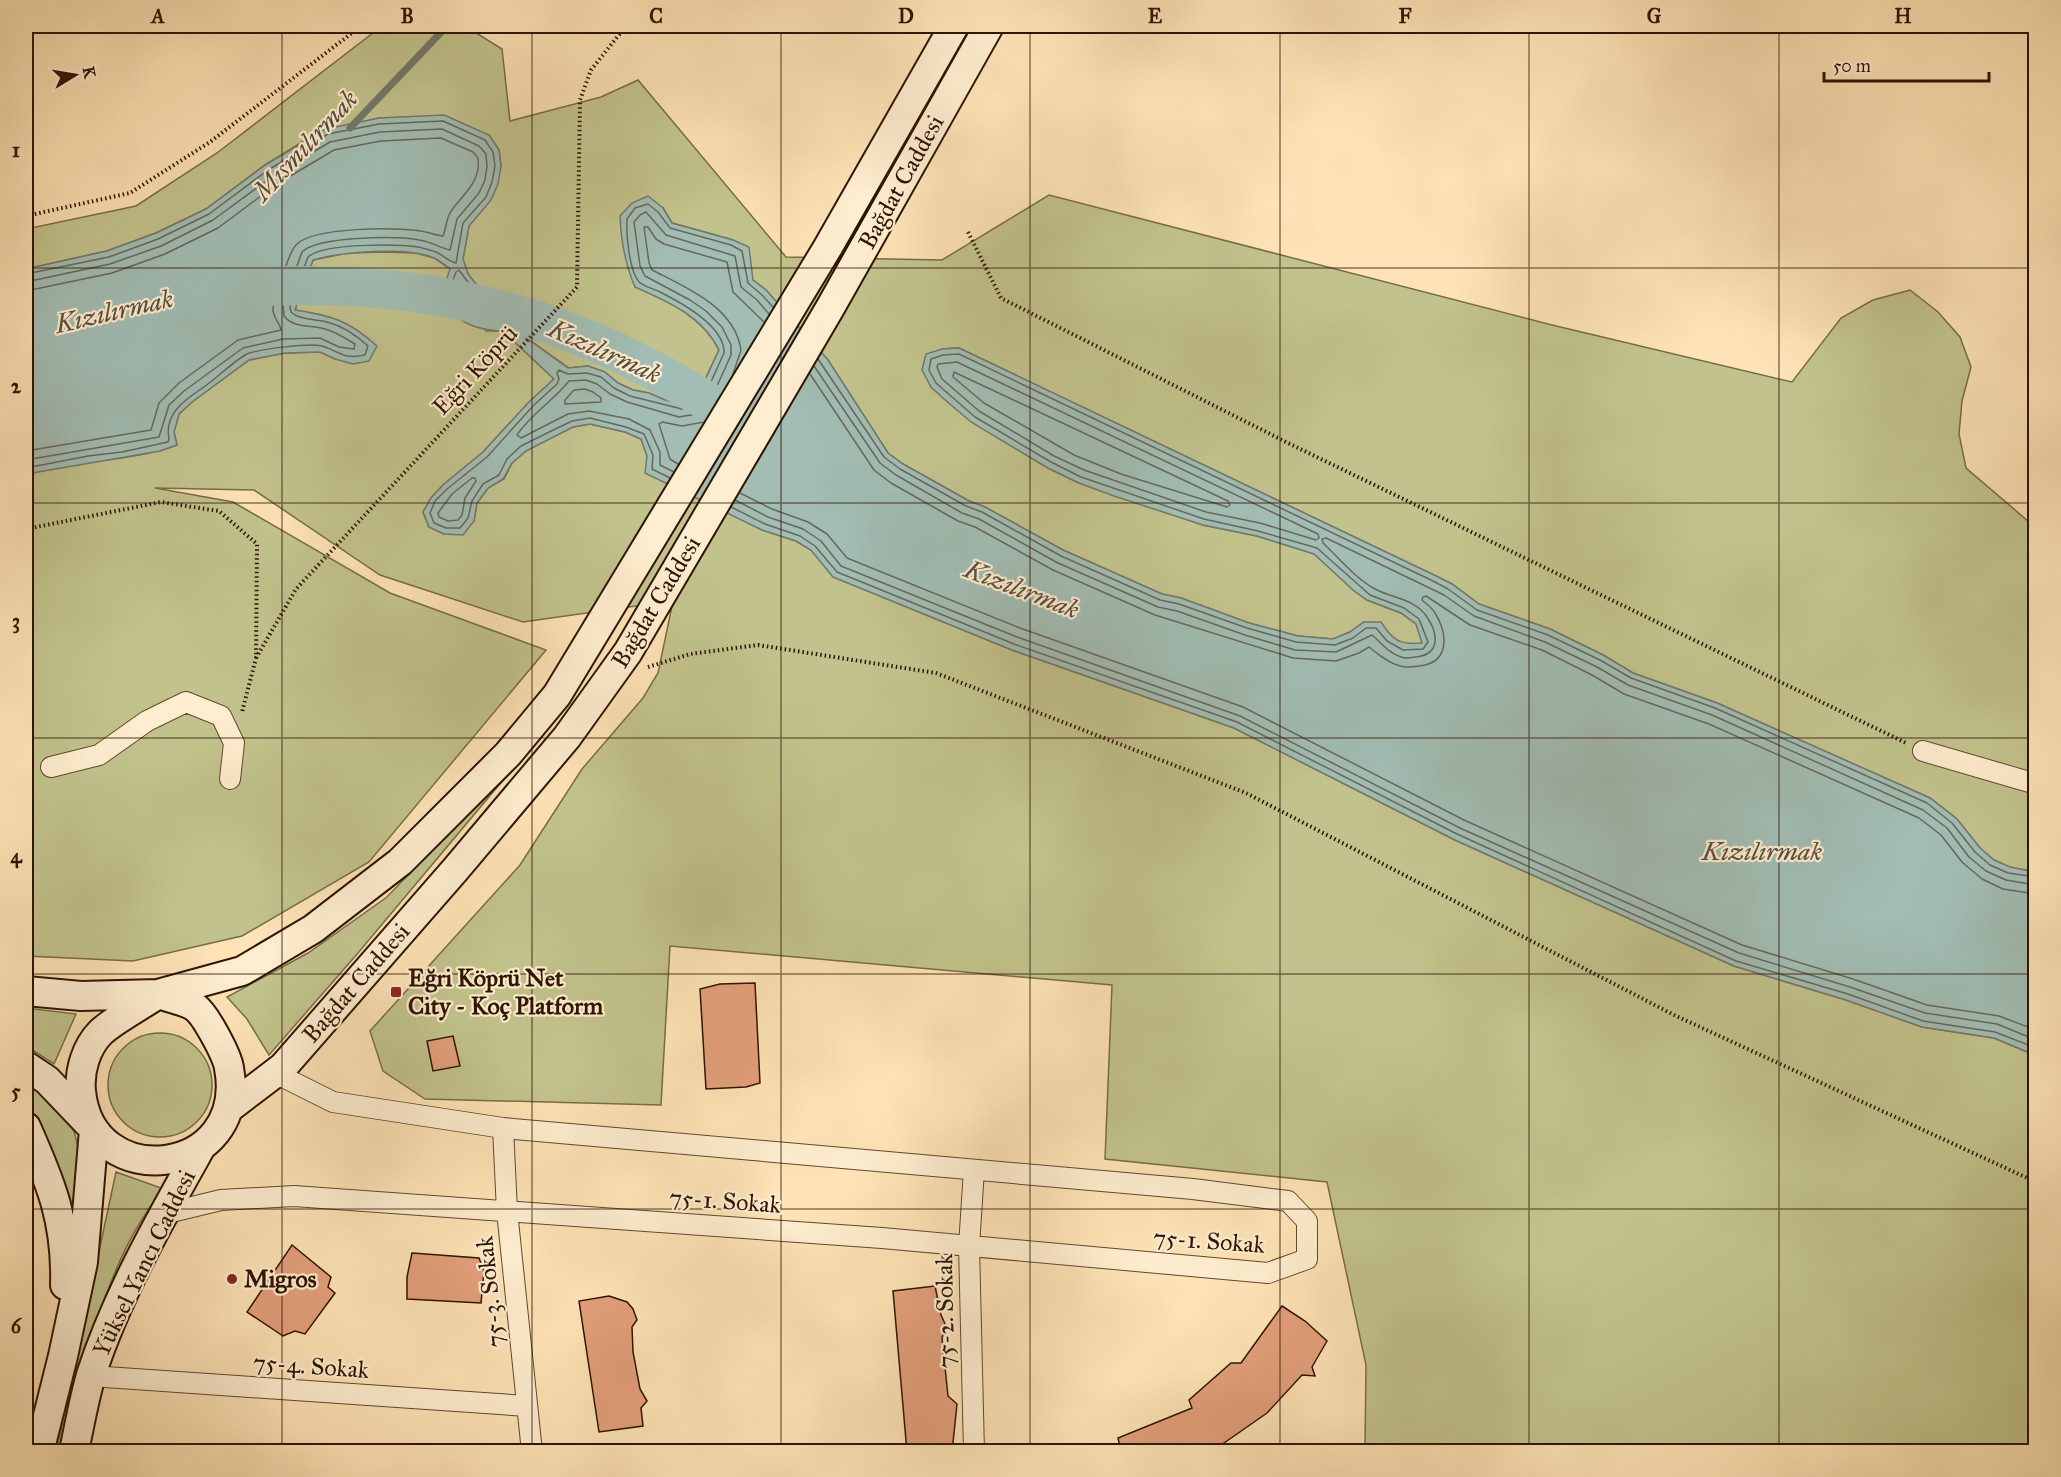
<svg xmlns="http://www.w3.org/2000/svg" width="2061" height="1477" font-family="'IM FELL Great Primer',serif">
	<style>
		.green { fill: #c2c38c; stroke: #786c46; stroke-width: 1.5 }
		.water { fill: #a1bdb4; stroke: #73796c; stroke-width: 1.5 }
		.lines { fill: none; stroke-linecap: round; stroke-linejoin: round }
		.shore { stroke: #67685a; stroke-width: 1.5 }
		.stream { stroke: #73796c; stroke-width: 7 }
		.river { stroke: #a1bdb4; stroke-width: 39 }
		.building { fill: #e29f7a; stroke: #2d1400; stroke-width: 1.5 }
		.street-casing { stroke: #61482d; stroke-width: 22 }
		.secondary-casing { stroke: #2d1400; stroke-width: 32 }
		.path { stroke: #2d1400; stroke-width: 4; stroke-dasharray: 1.5 3; stroke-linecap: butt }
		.street { stroke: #feedcf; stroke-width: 20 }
		.secondary { stroke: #feedcf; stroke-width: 28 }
		.grid { fill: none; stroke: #2d1400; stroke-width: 1.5; stroke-opacity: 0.55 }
		.poi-dot { fill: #8f2418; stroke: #feedcf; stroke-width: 2 }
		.labels { text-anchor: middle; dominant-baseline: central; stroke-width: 4.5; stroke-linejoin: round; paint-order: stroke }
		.street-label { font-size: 24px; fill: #2d1400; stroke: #feedcf }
		.poi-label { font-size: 24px; font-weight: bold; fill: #2d1400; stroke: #feedcf; text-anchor: start }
		.water-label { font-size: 26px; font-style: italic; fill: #564f3f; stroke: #feedcf }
		.neatline { fill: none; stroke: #2d1400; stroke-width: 2 }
		.grid-label { font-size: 20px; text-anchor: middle; font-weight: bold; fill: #2d1400 }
	</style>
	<rect width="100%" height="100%" fill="#fde3b5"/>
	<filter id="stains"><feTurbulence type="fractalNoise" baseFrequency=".00333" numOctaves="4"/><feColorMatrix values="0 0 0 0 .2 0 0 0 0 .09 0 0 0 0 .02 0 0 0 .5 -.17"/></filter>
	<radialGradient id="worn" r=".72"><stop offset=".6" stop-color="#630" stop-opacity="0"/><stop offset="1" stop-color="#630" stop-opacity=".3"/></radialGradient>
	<path class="green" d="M382,26H465L502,49L510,121L601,97L638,80L786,257L942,260L1049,195L1552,325L1792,382L1841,318L1873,300L1910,290L1938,312L1960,337L1971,367L1962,401L1959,434L1966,468L2035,527V872L2009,867L1994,860L1980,848L1957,819L1930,798L1717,703L1633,673L1603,655L1550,629L1479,604L1452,584L1436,576L959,348L942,349L931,387L957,410L987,431L1048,468L1079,483L1203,525L1257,536L1315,554L1353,590L1367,600L1401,613L1416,624L1423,643L1406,645L1364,622L1350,632L1333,639L1298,636L1249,623L1181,598L1162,594L1063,550L985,507L969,501L903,464L888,453L828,360L766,290L753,280L733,240L672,223L663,208L635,287C669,302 702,316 719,350L704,382L699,400L681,404L665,400L649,393L633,390L618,383L604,372L588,366L569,368L507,324L468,274L463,259L469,226L501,166L499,150L489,135L414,118H379L310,137L265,165L206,209L156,233L107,251L26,269V229L136,206L217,153Z
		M382,252L416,253L434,258L450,269L486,331H503L554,379L529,402L483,452L443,485L431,498L423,512L429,527L444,534L474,521L477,503L488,488L504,479L512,463L526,451L542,442L573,427L590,424L625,432L641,439L647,456L746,520L762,530L796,541L811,550L833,577L1012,650L1234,728L1455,840L1734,966L1846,1000L1922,1027L1994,1038L2035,1055V1451H1365L1366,1365L1327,1182L1105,1159L1112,985L670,946L661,1105L425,1099L383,1071L370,1031L520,865L582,769L643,698L658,673L672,606L650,604L523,622L380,575L254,490L155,488L233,502L390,593L546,650L369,862L242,936L133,961L26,956V474C47,470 68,464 90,462C120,458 149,455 177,445L174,432L179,414L192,402L249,360L285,353L320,352L335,359L376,346C348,320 332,316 295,310L313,260L348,253Z
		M582,660L592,665L571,699L358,953L269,1055L247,1019L227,997L308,953L387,897L455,826Z
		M26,1008L76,1014L54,1064L26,1046Z
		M108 1085a52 52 0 1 1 104 0a52 52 0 1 1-104 0Z
		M26,1077C38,1089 54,1100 64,1113C86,1141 78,1181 77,1214L68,1216L62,1184L45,1135L26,1099Z
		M116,1172L164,1189C103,1262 87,1361 66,1451L56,1452Z"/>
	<path class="water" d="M444,115L489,135L499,150L501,166L498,184L491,200L469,226L463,259L468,274L507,324L568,368L588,366L605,372L618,383L633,390L649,393L665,400L681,404L699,400L704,382L719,350C702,316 669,302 635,287C625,264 621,241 620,216L632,203L648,196L663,208L672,223L733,240L749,247L753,280L766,290L828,360L888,453L903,464L969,501L985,507L1063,550L1162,594L1181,598L1249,623L1298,636L1333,639L1350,632L1364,622H1381C1393,641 1400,645 1422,643L1416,624L1401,613L1367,600L1353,590L1314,554L1257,536L1203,525L1114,496L1079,483L1048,468L971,422L943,398L931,387L922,370L926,354L942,349L959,348L1436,576L1452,584L1479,604L1550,629L1603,655L1633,673L1717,703L1930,798L1957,819L1980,848L1994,860L2010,867L2035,872V1055L1994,1038L1922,1027L1846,1000L1734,966L1455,840L1234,728L1012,650L833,577L811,550L796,541L762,530L645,473L647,456L641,439L625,432L590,424L573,427L526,451L512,463L503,479L488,488L477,503L474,521L463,535L444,534L429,527L423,512L431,498L443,485L483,452L529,402L554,379L503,331C464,330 434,311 450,269C445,265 440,261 434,258C409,246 340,252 313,260L295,310C332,316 348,320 377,346L369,361L353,364L335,359L320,352L285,353L249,360L192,402L179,414L174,432L177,445L160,451L26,474V269L107,251L156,233L206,209L265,165L326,129L379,118Z"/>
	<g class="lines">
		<path class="shore" d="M459,270L496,320L495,324C488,325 483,323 477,320C452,310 446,297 456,272Z
			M26,274L109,257L158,239L209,214L268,170L328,134L379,124L443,121L485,140L493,152L495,166L492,182L486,197L463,223L456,263C448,261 443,255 436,252C430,250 423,248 418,247C396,244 323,243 308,257L290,307L291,312C299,320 316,319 327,322C343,326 356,335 368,346L365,355C342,360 340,351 322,346C309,343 256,349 245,355C229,365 216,379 201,389C183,401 164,415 169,439L168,442L122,452L88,456L26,468
			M26,282L110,264L161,246L213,220L273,176L330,142L380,132L442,129L479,146L486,154L487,166L485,180L479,193L457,219L450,250C440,248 430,241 419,240C396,236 318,236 302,252L283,305L284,316C293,328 311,325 325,329C336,332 345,338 355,344L354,349L339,347L320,338L283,339L243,348L184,391L169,405L159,437L26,460
			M26,291L112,273L165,254L218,228L277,184L334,150L381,141L441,138L473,152L478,158C481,184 462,194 450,213C446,220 446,229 443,236C435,235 428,232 420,231C397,227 314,227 297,244C289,252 286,267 282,278C279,288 273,299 273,309C273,318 280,323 281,330L238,340L179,383L159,403L151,430L26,451
			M818,359L884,457L900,469L966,506L982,512L1061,556L1160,600L1179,604L1247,628L1296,642L1335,645L1353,638L1366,628H1376L1387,641L1403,650L1423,649L1428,642L1419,619L1404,608L1370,595L1317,548L1258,531L1204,519L1081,477L1051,462L975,417L936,383L929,370L931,359L943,355L959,354L1433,581L1448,589L1477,610L1548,635L1600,660L1631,678L1715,708L1927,803L1952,823L1975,852L1990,865L2008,873L2036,877
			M957,362L1318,534L1319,538L1316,540L1260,523L1206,512L1084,470L1054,456L979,411L942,379L937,367L938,364Z
			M814,366L880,463L896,475L962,513L979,519L1058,563L1158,607L1177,611L1245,635L1295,650L1336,652L1372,635C1382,643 1387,652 1401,657C1405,659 1410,658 1415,657C1440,655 1439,635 1427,617C1416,599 1391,598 1375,589C1355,578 1339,558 1323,543L1322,539L1326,538L1444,595L1474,616L1545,642L1597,667L1628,685L1712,715L1923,810L1947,828L1969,857L1986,871L2006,880L2036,885
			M954,372L1228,501L1230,505L1227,507L1121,474L1074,455L984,403L953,377Z
			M733,374L741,350C735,307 685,287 652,270L649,263L644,227H648L656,239L664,244L727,262L733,292L764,322
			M810,374L874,470L891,483L958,521L975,527L1053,570L1155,615L1293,658L1336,661L1359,653L1369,647C1378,654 1388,663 1400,666C1406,668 1413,667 1419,666C1450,663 1448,634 1435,613C1432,607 1426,604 1422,600L1423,597L1426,596L1470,625L1542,650L1592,675L1624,694L1709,724L1919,818L1941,835L1962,862L1982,879L2003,889L2036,894
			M585,389L593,392L601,398V402L565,404V400L574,390Z
			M678,464L670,459L659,424L662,422L682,426L704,422
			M674,472L660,465V452L650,430L629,419L589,411L568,414L521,438L517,435C530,415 554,400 569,381L586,380L597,384L610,394L627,402L679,417L703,413L711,405L717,386L731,355V345L722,327L706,311L690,300L645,276L640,266L634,222L640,215L646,212L666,235L735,256L741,287L757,300L769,314
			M472,478H475L476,481L465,498L462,515L458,520L448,521L439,517L438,513L452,494Z
			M670,478L652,469L653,455L644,434L626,427L590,418L572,421L539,437L521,446L507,459L499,475L483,484L472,501L468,518L460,528H446L434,523L430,513L435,501L447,489L487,457L533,406L557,384L559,379L557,373L559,370L568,374L587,373L601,377L614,388L630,396L682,409L700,406L704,403L710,384L724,353C725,326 680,302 660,292C654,289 643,286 639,282C629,270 626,234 627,219L635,208L648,204L658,212L670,228L731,245L742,251L748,283L762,295L773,307
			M740,493L772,509L808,522L827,534L847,558L1020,628L1243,707L1464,820L1742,945L1853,979L1927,1005L1999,1016L2036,1030
			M735,500L768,517L803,529L821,541L841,566L1017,637L1240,716L1460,828L1739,953L1850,987L1925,1013L1997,1024L2036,1040
			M731,507L765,524L800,536L815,546L837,572L1014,644L1237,722L1457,834L1736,961L1848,994L1923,1021L1995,1032L2036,1048"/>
		<path class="stream" d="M350,128L447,26"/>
		<path class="river" d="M252,287C439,276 591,320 745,426"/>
	</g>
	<path class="building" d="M755,983L760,1083L746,1087L706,1089L700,989L720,984Z
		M453,1036L460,1066L433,1071L427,1041Z
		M292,1245L331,1277L328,1287L335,1293L305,1334L295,1331L283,1336L247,1312Z
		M412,1253L479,1258L484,1271L481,1303L407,1299V1277Z
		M935,1286L941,1315L946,1326L942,1338L948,1396L957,1404L952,1452H907L893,1291Z
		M609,1296L627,1302L633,1309L637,1320L632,1327L633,1352L640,1389L647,1401L641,1408L643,1426L599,1432L579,1301Z
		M1282,1306L1305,1321L1327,1341L1312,1367L1315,1376L1302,1375L1267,1413L1211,1452H1121L1118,1438L1192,1408L1189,1400L1231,1363H1241Z"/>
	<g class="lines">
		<g class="street-casing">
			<path id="street" d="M1923,751L2036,784
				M51,767L99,755L147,721L186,702L221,716L234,743L230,779
				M503,1128L507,1211L532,1452
				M163,1214L221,1200L294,1196L882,1238L1268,1273L1307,1259V1221L1288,1201L1193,1189L503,1128L333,1102L275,1073
				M91,1376L527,1406
				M974,1452L969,1246L974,1170"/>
		</g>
		<g class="secondary-casing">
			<path id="secondary" d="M26,991L81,996L158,994L242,971L313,929L400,862L508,754L557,695L828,247L954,26
				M158,994C167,997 189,1002 196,1008C206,1016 227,1055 229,1068C249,1177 91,1196 81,1091C79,1071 86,1047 101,1032C114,1020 142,1005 158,994Z
				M26,1066L47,1080L88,1123
				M229,1108L283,1067L455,870L567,737L628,652L830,308L989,26
				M26,1127C51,1183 67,1222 65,1285
				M39,1452L63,1356L83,1262L94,1130
				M74,1452C79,1426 84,1400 91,1375C117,1295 160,1220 201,1147"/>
		</g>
		<path class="path" d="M26,216L130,193L210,142L361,26
			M968,232L1001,298L1288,443L1906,743
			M26,529L161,502L219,511L257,544L256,658L242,712
			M256,658L296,589L577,287L580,100L591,70L626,26
			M648,667L690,654L758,645L936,673L1246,793L1674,1015L2036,1182"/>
		<use href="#street" class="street"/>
		<use href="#secondary" class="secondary"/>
	</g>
	<path class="grid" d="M282,26V1452M532,26V1452M781,26V1452M1030,26V1452M1280,26V1452M1529,26V1452M1779,26V1452M26,268H2036M26,503H2036M26,738H2036M26,974H2036M26,1209H2036"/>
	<g class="poi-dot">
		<rect x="390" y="986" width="12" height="12" rx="3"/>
		<circle cx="232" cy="1279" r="6"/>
	</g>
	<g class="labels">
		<g class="street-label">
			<text transform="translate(901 182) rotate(-61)">Bağdat Caddesi</text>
			<text transform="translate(475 370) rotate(-47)">Eğri Köprü</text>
			<text transform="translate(656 602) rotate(-59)">Bağdat Caddesi</text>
			<text transform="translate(356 983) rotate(-49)">Bağdat Caddesi</text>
			<text transform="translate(725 1201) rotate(4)">75-1. Sokak</text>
			<text transform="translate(1209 1241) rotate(4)">75-1. Sokak</text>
			<text transform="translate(144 1263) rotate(-64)">Yüksel Yancı Caddesi</text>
			<text transform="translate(490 1292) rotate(-96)">75-3. Sokak</text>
			<text transform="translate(945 1311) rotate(-91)">75-2. Sokak</text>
			<text transform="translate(311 1366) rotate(4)">75-4. Sokak</text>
		</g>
		<g class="poi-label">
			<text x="408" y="978">Eğri Köprü Net<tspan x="408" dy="28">City - Koç Platform</tspan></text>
			<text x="244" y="1279">Migros</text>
		</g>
		<g class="water-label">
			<text transform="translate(305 145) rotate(-47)">Mısmılırmak</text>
			<text transform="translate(114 311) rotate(-13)">Kızılırmak</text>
			<text transform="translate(605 351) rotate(24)">Kızılırmak</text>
			<text transform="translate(1022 589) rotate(21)">Kızılırmak</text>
			<text x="1762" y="851">Kızılırmak</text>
		</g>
	</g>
	<rect width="2061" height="1477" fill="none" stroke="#fde3b5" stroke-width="66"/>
	<g transform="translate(75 75) rotate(79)" stroke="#feedcf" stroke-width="4.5" paint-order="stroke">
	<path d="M0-4.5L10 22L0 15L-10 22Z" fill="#2d1400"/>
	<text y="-9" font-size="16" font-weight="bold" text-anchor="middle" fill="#2d1400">K</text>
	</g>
	<path d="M1824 72v9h165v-9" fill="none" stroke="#2d1400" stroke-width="3"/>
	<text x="1833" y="72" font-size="18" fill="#2d1400" stroke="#feedcf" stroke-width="4.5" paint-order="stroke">50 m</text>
	<rect x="33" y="33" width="1995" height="1411" class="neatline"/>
	<g class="grid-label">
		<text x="158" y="23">A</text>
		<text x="407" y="23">B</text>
		<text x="656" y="23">C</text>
		<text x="906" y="23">D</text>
		<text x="1155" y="23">E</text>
		<text x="1405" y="23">F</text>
		<text x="1654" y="23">G</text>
		<text x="1903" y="23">H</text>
		<text x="16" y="157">1</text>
		<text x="16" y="393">2</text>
		<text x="16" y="628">3</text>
		<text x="16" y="863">4</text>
		<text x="16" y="1098">5</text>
		<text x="16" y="1333">6</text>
	</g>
	<rect width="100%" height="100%" filter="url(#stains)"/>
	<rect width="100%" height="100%" fill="url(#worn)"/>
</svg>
